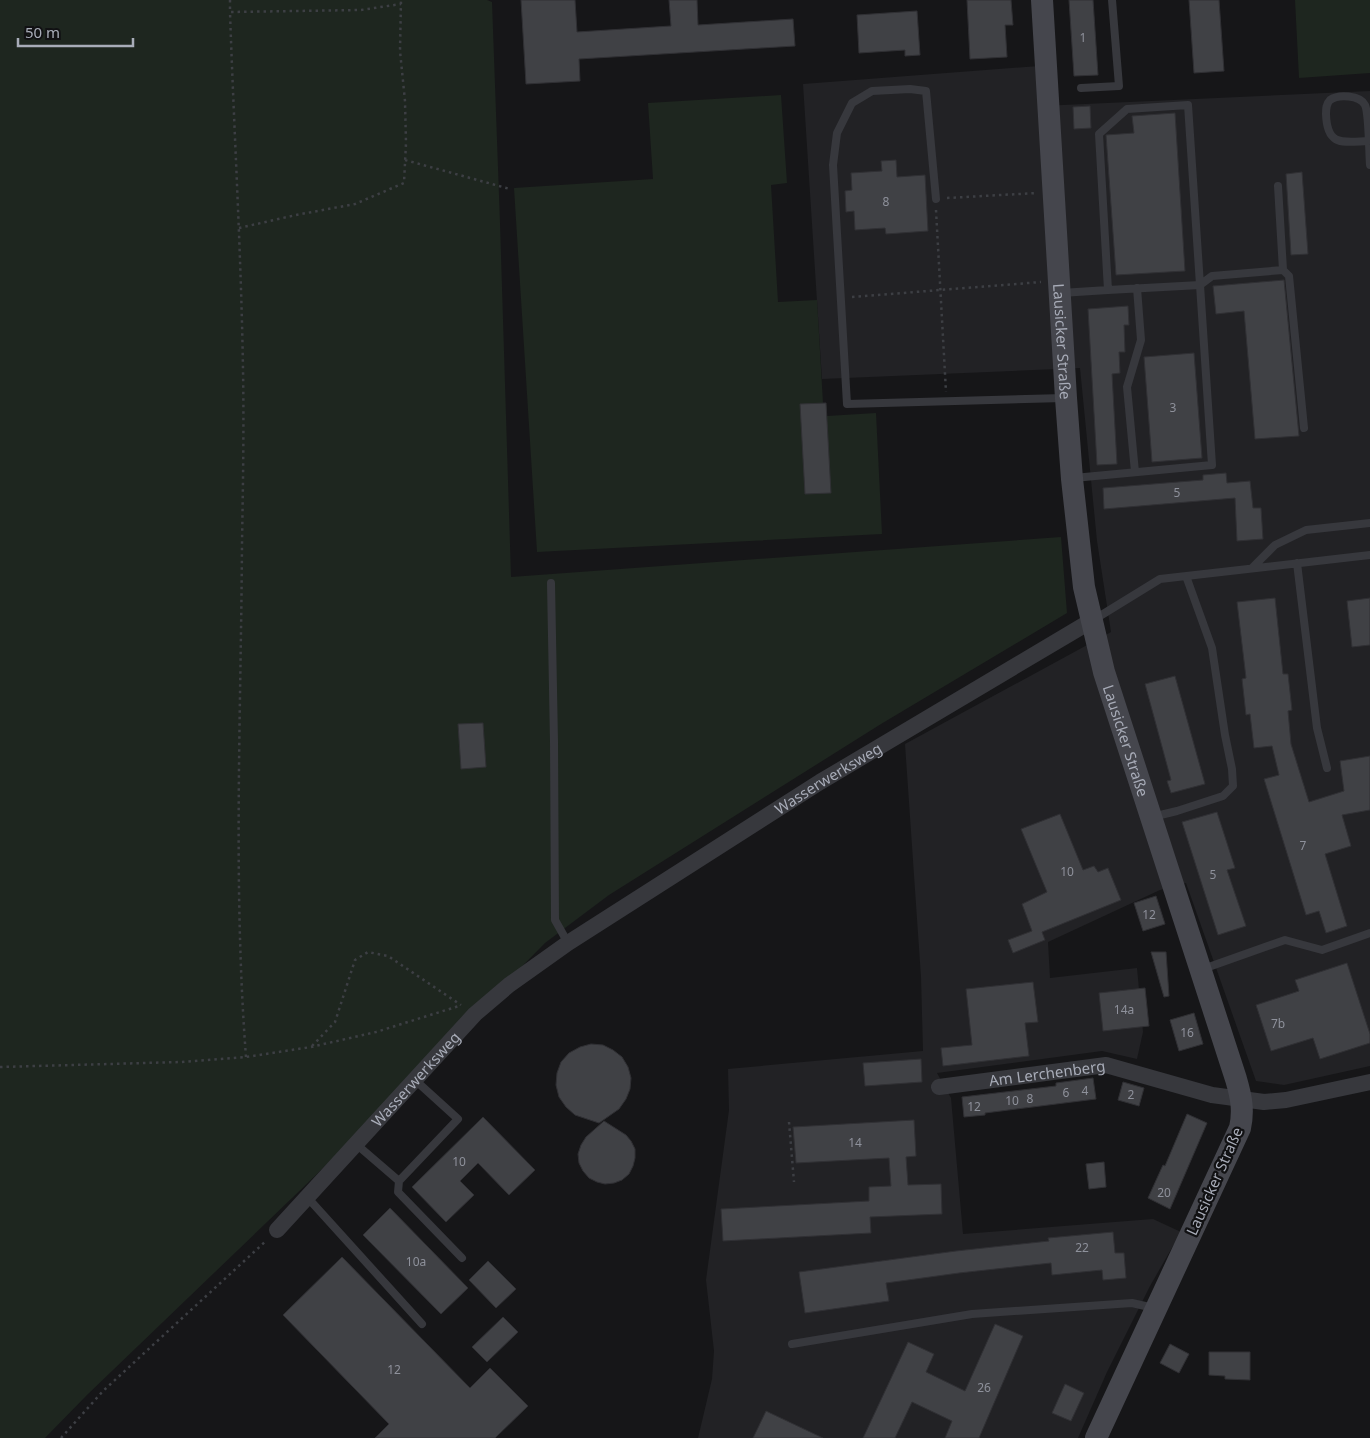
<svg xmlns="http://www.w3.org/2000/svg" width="1370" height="1438" font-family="'Noto Sans',sans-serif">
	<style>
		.built { fill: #222225 }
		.green { fill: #1e261f }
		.building { fill: #404145; stroke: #303034 }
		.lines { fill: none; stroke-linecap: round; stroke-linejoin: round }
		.path { stroke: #3d3f44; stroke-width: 2.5; stroke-dasharray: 2.5 4; stroke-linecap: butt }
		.lane { stroke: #37383d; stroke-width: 8 }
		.street { stroke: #37383d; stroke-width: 16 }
		.secondary { stroke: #45464d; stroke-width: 22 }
		.labels { text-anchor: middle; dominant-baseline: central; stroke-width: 4.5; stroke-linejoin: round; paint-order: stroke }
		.number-label { font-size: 12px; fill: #8e919b }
		.street-label { font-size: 15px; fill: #a8acb8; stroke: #111113 }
	</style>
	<rect width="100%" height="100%" fill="#161618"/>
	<path class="built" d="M1039,66L1041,106L1370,91V1066L1284,1085L1256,1081L1186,883L1160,890L1048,942L1050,978L1137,968L1143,1032L1137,1059L1102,1051L937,1073L951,1098L963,1234L1153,1219L1181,1232L1150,1286L1107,1372L1078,1438H698L712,1379L714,1351L706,1280L729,1110L728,1069L923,1051L921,977L905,744L1111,632L1097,541L1080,368L822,379L803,84Z"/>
	<path class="green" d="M0,0H487L492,2L500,223L511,577L1061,537L1067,613L881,724L609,895L545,943L316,1175L87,1395L45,1438H0Z
		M1295,0H1370V73L1299,78Z
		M781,95L787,183L771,185L778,302L817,300L823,403H826L827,416L876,413L882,534L537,552L514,188L653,179L648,103Z"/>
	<path class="building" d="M521,0H575L577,32L671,26L669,0H697L698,25L793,19L795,46L579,59L580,81L526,84Z
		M967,0H1011L1013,25H1005L1007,57L970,59Z
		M1069,0H1093L1098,75L1074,76Z
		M1189,0H1219L1224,71L1194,73Z
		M917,11L920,55L905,56V50L859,53L857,15Z
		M1090,106L1091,128L1074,129L1073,107Z
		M1175,113L1185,271L1116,275L1106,135L1134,133L1132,116Z
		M896,160L897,177L925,175L928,231L886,234L885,228L855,230L854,211L846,212L845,191L852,190L851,173L882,171L881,161Z
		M1302,172L1308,254L1291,255L1286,174Z
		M1284,280L1299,436L1255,439L1244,311L1216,314L1213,286Z
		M1128,306L1129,325H1124L1125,352H1119L1120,373L1112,374L1117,464L1097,465L1088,309Z
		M1194,353L1202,458L1152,462L1144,357Z
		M826,403L831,493L805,494L800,404Z
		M1226,473L1227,483L1250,481L1253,508H1261L1263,539L1237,541L1235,498L1104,509L1103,488L1203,480V475Z
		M1275,598L1283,674H1288L1292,710L1288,711L1291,744L1309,802L1344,791L1340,761L1370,756V810L1342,815L1351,846L1325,854L1347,926L1326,933L1319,911L1306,915L1264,779L1279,775L1272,746L1254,748L1250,714L1246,715L1242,679L1246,678L1237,602Z
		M1370,598V645L1352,647L1347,601Z
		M1175,676L1205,784L1171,793L1167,781L1171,780L1145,684Z
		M483,723L486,767L461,769L458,724Z
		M1217,812L1235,868L1227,870L1246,926L1218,935L1182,822Z
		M1060,814L1083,870L1094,866L1098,872L1108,868L1121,900L1042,932L1045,940L1013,953L1008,940L1032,931L1022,904L1047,892L1021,829Z
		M1156,896L1165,924L1143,931L1134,903Z
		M1151,952H1166L1169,996L1164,997Z
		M1347,963L1370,1034V1043L1320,1059L1313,1038L1271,1051L1256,1005L1299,991L1295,980Z
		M1033,982L1038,1022L1025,1023L1029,1056L943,1066L941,1048L972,1045L966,989Z
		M1145,988L1149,1026L1103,1031L1099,993Z
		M1194,1013L1203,1044L1179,1051L1170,1020Z
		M591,1044L603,1045L613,1050L622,1057L628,1067L631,1078L630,1089L626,1099L619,1109L599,1123L575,1115L566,1107L559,1097L556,1085L557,1073L561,1062L569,1053L580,1047Z
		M921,1059L922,1082L865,1086L863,1063Z
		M1093,1078L1096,1099L985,1113V1115L964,1117L962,1097L1056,1086V1083Z
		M1123,1082L1144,1088L1139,1106L1118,1100Z
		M1187,1114L1207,1123L1170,1209L1148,1198L1163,1165L1165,1166Z
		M483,1117L535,1170L509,1195L478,1163L460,1181L474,1195L446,1222L412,1187Z
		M914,1120L916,1156L906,1157L908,1185L941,1184L942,1214L870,1217L871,1233L723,1241L721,1209L869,1201V1187L891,1186L889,1158L796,1163L793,1127Z
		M604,1121L626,1135L631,1141L635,1149V1158L633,1166L629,1174L622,1180L614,1183L605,1184L597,1182L589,1178L583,1171L579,1163L578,1154L581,1145L586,1137Z
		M1104,1162L1106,1187L1089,1189L1086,1164Z
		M390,1208L468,1288L441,1314L363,1235Z
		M1113,1232L1115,1253H1124L1126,1278L1103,1280L1102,1270L1052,1275L1051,1263L959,1273L886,1283L889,1301L805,1313L799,1272L956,1251L1049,1241L1048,1238Z
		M342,1257L470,1388L490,1368L528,1406L495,1438H375L389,1424L283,1315Z
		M488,1261L516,1289L496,1308L469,1280Z
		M503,1317L518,1332L487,1362L472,1347Z
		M995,1324L1023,1336L979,1438H945L952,1421L912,1402L895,1438H863L908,1342L934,1354L926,1372L965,1391Z
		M1170,1344L1189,1354L1179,1373L1160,1363Z
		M1209,1352H1250V1380L1225,1379V1376L1209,1375Z
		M1065,1384L1084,1393L1071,1421L1052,1413Z
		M766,1411L823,1438H753Z"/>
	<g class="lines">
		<path class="path" d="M230,0V12
			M405,160L510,189
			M947,198L1037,193
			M936,210L946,392
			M239,228L296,215L355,204L404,183L406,143L405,101L400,51L401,0
			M852,297L1041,282
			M312,1046L335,1022L355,960L368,952L388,956L461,1005
			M246,1057C233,886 241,714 242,543C243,485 244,427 243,369C241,250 234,131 230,12L361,10L401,4
			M0,1067L181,1062L246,1057L311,1047L376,1032L459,1006
			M789,1122L794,1182
			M61,1438L103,1391L267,1240"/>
		<path class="lane" d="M1081,88L1119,86L1112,0
			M1368,141C1343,142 1327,147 1326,114C1326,109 1326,104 1330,100C1338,94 1360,95 1365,105C1369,113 1369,153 1370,165
			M936,199L926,91L910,89L872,91L852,103L837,133L833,165L847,404L1064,398
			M1283,270L1289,276L1304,428
			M1108,290L1200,285L1212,276L1283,270L1278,186
			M1061,293L1108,290L1099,134L1127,109L1188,105L1212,465L1074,478
			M1135,472L1127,387L1141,340L1137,288
			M1297,563L1317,728L1327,768
			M1252,568L1275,545L1306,530L1370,523
			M551,583L554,742L555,920L568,943
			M1095,619L1160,579L1370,555
			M1152,817L1177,811L1223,796L1233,786L1232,769L1225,735L1212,648L1186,576
			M1203,969L1285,940L1322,950L1370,933
			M415,1080L458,1119L399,1181L398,1192L462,1258
			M356,1144L399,1181
			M307,1197L422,1324
			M792,1344L972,1314L1132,1303L1154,1308"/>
		<g class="street">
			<path id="s1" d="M939,1087L1106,1065L1212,1095L1264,1102L1286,1100L1370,1082"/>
			<path id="s2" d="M277,1230L475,1014L509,985L568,943L820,782L1091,621"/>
		</g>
		<path class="secondary" id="s3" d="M1042,0L1066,398L1072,479L1084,587L1104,672L1236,1079C1241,1096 1244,1110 1240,1128L1096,1438"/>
	</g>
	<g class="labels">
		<g class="number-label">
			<text x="1083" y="37">1</text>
			<text x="886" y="201">8</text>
			<text x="1173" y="407">3</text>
			<text x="1177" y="492">5</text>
			<text x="1303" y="845">7</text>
			<text x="1067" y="871">10</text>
			<text x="1213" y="874">5</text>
			<text x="1149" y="914">12</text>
			<text x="1124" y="1009">14a</text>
			<text x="1278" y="1023">7b</text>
			<text x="1187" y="1032">16</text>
			<text x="1085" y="1090">4</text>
			<text x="1066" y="1092">6</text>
			<text x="1131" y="1094">2</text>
			<text x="1030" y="1098">8</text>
			<text x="1012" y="1100">10</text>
			<text x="974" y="1106">12</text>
			<text x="855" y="1142">14</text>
			<text x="459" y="1161">10</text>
			<text x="1164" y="1192">20</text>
			<text x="1082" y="1247">22</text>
			<text x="416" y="1261">10a</text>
			<text x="394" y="1369">12</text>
			<text x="984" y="1387">26</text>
		</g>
		<g class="street-label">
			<text stroke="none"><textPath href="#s3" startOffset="342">Lausicker Straße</textPath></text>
			<text stroke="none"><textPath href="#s3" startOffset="748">Lausicker Straße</textPath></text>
			<text stroke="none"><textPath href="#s2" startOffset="718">Wasserwerksweg</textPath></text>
			<text stroke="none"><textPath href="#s1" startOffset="109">Am Lerchenberg</textPath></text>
			<text stroke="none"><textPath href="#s2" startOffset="205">Wasserwerksweg</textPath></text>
			<text transform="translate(1214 1181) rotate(-66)">Lausicker Straße</text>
		</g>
	</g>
	<path d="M18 38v8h115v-8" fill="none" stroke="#a8acb8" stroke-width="2.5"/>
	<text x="25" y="38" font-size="15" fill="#a8acb8" stroke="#111113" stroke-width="4" paint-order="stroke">50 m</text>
</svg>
